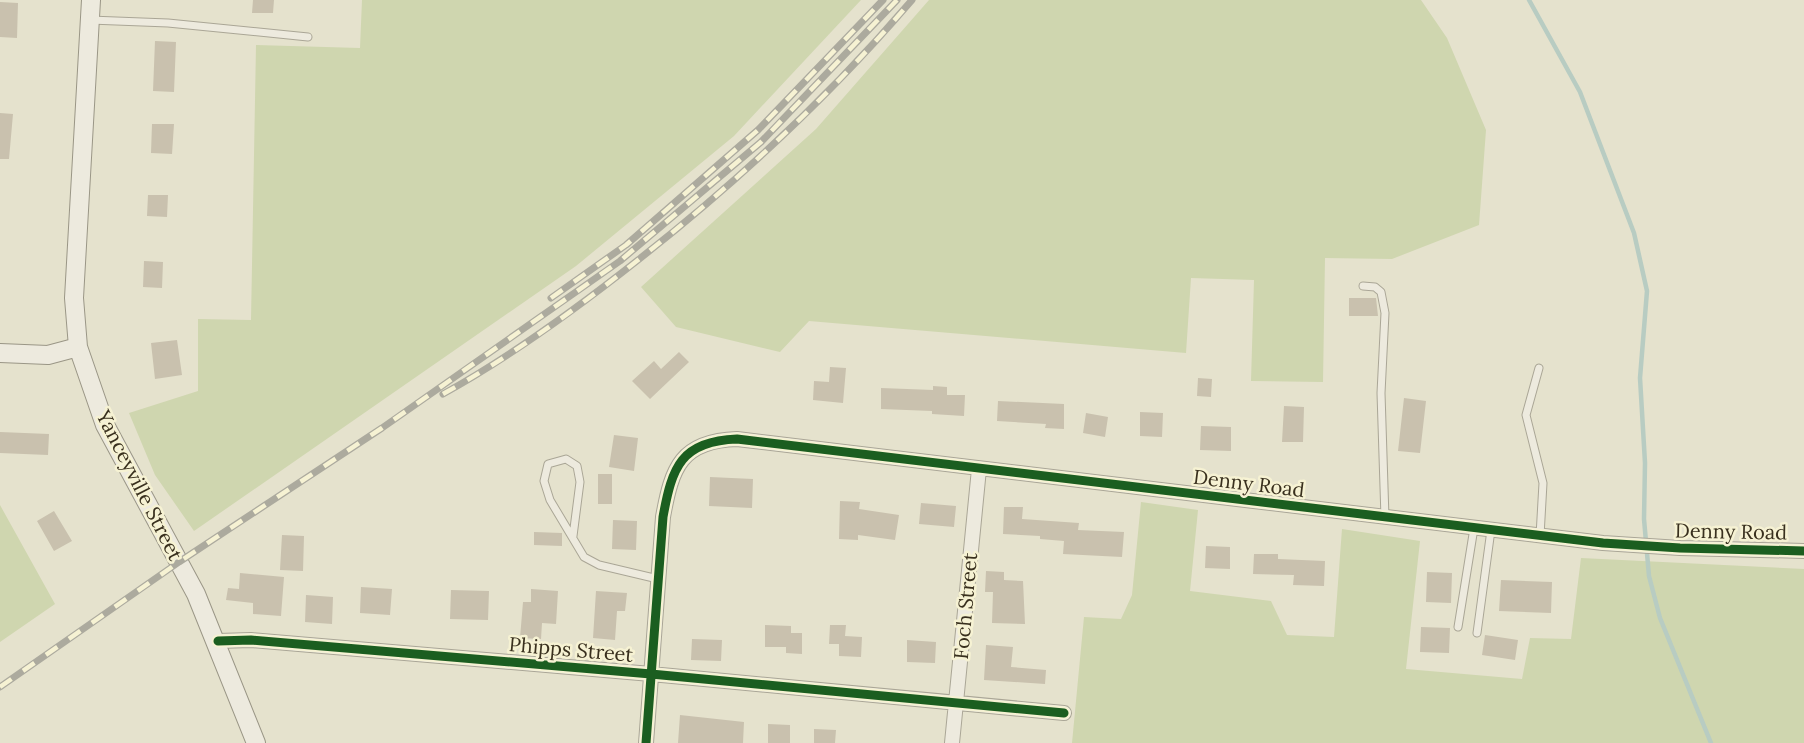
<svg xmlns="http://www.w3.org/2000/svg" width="1804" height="743" font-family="Lora,serif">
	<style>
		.green { fill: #cfd6af }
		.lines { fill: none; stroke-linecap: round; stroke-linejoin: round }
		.stream { stroke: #b8ccc2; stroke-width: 4.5 }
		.building { fill: #c9c1ae }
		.lane-casing { stroke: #aaa696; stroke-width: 9 }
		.street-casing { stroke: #aaa696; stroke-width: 16 }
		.secondary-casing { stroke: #9a9686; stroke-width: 20 }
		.lane { stroke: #edeade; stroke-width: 7 }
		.street { stroke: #edeade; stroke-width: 14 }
		.secondary { stroke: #edeade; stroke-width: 18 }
		.rail-casing { stroke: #acaa9e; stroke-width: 7 }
		.rail { stroke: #f6f2d3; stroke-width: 4.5; stroke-dasharray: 14; stroke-linecap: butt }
		.cycleway-casing { stroke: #f6f2d3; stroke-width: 13 }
		.cycleway { stroke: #1b5e20; stroke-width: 9 }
		.labels { text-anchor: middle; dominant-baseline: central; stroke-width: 5; stroke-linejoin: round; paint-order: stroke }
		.street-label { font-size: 20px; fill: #39301e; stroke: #f6f2d3 }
	</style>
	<rect width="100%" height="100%" fill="#e5e2cd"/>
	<path class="green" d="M362,0H861L734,136L576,266L194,531L155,475L129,413L198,391V319L251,320L256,45L360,48Z
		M929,0H1421L1447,38L1486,130L1479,225L1392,259L1325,258L1323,382L1251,381L1254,280L1191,278L1186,353L809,321L780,352L676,327L641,287L816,129Z
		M1141,502L1198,510L1190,591L1271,601L1287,635L1334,637L1342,529L1420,541L1406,669L1522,679L1530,638L1571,639L1581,558L1804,569V743H1072L1084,617L1121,619L1132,595Z
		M0,505L55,604L0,642Z"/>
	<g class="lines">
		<path class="stream" d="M1529,0L1580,92L1634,233L1647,291L1640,378L1645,463L1644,519L1649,576L1660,618L1711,743"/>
	</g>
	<path class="building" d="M253,0H274L273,13H252Z
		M0,2L18,3L17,38L0,37Z
		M155,41L176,42L174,92L153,91Z
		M0,113L13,114L9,159H0Z
		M152,124H174L172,154L151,153Z
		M148,195H168L167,217L147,216Z
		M144,261L163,262L162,288L143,287Z
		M1349,298H1376L1378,316H1349Z
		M177,340L182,375L155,379L151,343Z
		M679,352L689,362L650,399L632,381L654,361L661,369Z
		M830,367L846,368L843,403L813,400L814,381L829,382Z
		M1198,378L1212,379L1211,397L1197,396Z
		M933,386L947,387V395H965L964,416L932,414V411L881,409V388L933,390Z
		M1404,398L1426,401L1420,453L1398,451Z
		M998,401L1064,404V429L1045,428L1046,424L997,421Z
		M1284,406L1304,407L1303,442H1282Z
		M1140,412L1163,413L1162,437L1140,436Z
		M1086,413L1108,417L1105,437L1083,433Z
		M1201,426L1231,427V451L1200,450Z
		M0,432L49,434L48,455L0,453Z
		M614,435L638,438L634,471L609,467Z
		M598,474H612V504H598Z
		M710,477L753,479L752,508L709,506Z
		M840,501L860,502L859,509L899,515L895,540L858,535V540L839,539Z
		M921,503L956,506L954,527L919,524Z
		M1004,507H1023L1022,519L1079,523L1078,530L1124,532L1122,557L1063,554L1064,541L1040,539V536L1003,534Z
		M54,511L72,541L54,551L37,521Z
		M613,520L637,521L636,550L612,549Z
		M534,532L562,533V546L534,545Z
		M282,535L304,536L303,571L280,570Z
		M1206,546L1230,547V569L1205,568Z
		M1254,554H1278V559L1325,561L1324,586L1293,585L1294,575L1253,574Z
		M986,571L1004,572V580L1023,581L1025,624L992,623L993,592H985Z
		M1427,572L1452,573L1451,603L1426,602Z
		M240,573L284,577L281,616L253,614V603L226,600L228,588L239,589Z
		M1501,580L1552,582L1551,613L1499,611Z
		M361,587L392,589L390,615L360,613Z
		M531,589L558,591L556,624L542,623L541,639L520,638L523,602H531Z
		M451,590L489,591L488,620L450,619Z
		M596,591L627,593L625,611H617L615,640L593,638Z
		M306,595L333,597L332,624L305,622Z
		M765,625L791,626V633H802V654L786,653V647H765Z
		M830,625H846L845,636L862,637L861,657L839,656V644H829Z
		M1421,627L1450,628L1449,653L1420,652Z
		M1485,635L1518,640L1515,660L1482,655Z
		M692,639L722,640L721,661L691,660Z
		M907,640L936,642L935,663L907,662Z
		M986,645L1013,647L1011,667L1046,670L1045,684L984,680Z
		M680,715L744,722L743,743H678Z
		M768,724L790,725V743H768Z
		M814,729L836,730L835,743H814Z"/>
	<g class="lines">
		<g class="lane-casing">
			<path id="lane" d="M90,20L168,23L308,37
				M1363,286L1375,287L1381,292L1385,313L1381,393L1385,518
				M1539,368L1526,415L1543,483L1540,536
				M573,536L580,482L577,466L566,459L548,464L544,481L550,500L584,557L599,565L658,579
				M1458,627L1474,528
				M1477,633L1491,530"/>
		</g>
		<g class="street-casing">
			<path id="street" d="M218,641L251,640L651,674L1064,713
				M646,743L663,517C672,467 681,441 737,439L1603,543L1680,548L1804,551
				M952,743L979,469"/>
		</g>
		<g class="secondary-casing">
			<path id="secondary" d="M91,0L74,298L78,347L105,425L196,594L256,743
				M0,353L48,355L78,347"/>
		</g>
		<use href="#lane" class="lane"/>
		<use href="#street" class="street"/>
		<use href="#secondary" class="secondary"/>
		<g class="rail-casing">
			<path id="rail" d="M551,298L626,245L758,130L883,0
				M443,394C512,356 576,309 638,260C737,182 830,96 912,0
				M0,687L179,562L382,428L620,261L761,142L897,0"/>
		</g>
		<use href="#rail" class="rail"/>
		<g class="cycleway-casing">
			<path id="cycleway" d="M218,641L251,640L651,674L1064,713
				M646,743L663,517C672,467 681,441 737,439L1603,543L1680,548L1804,551"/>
		</g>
		<use href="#cycleway" class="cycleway"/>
	</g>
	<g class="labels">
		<g class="street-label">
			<text transform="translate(1249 483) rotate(7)">Denny Road</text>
			<text transform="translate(140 485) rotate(63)">Yanceyville Street</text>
			<text transform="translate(1731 531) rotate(1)">Denny Road</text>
			<text transform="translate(965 606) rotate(-85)">Foch Street</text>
			<text transform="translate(571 649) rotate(5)">Phipps Street</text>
		</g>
	</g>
</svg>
